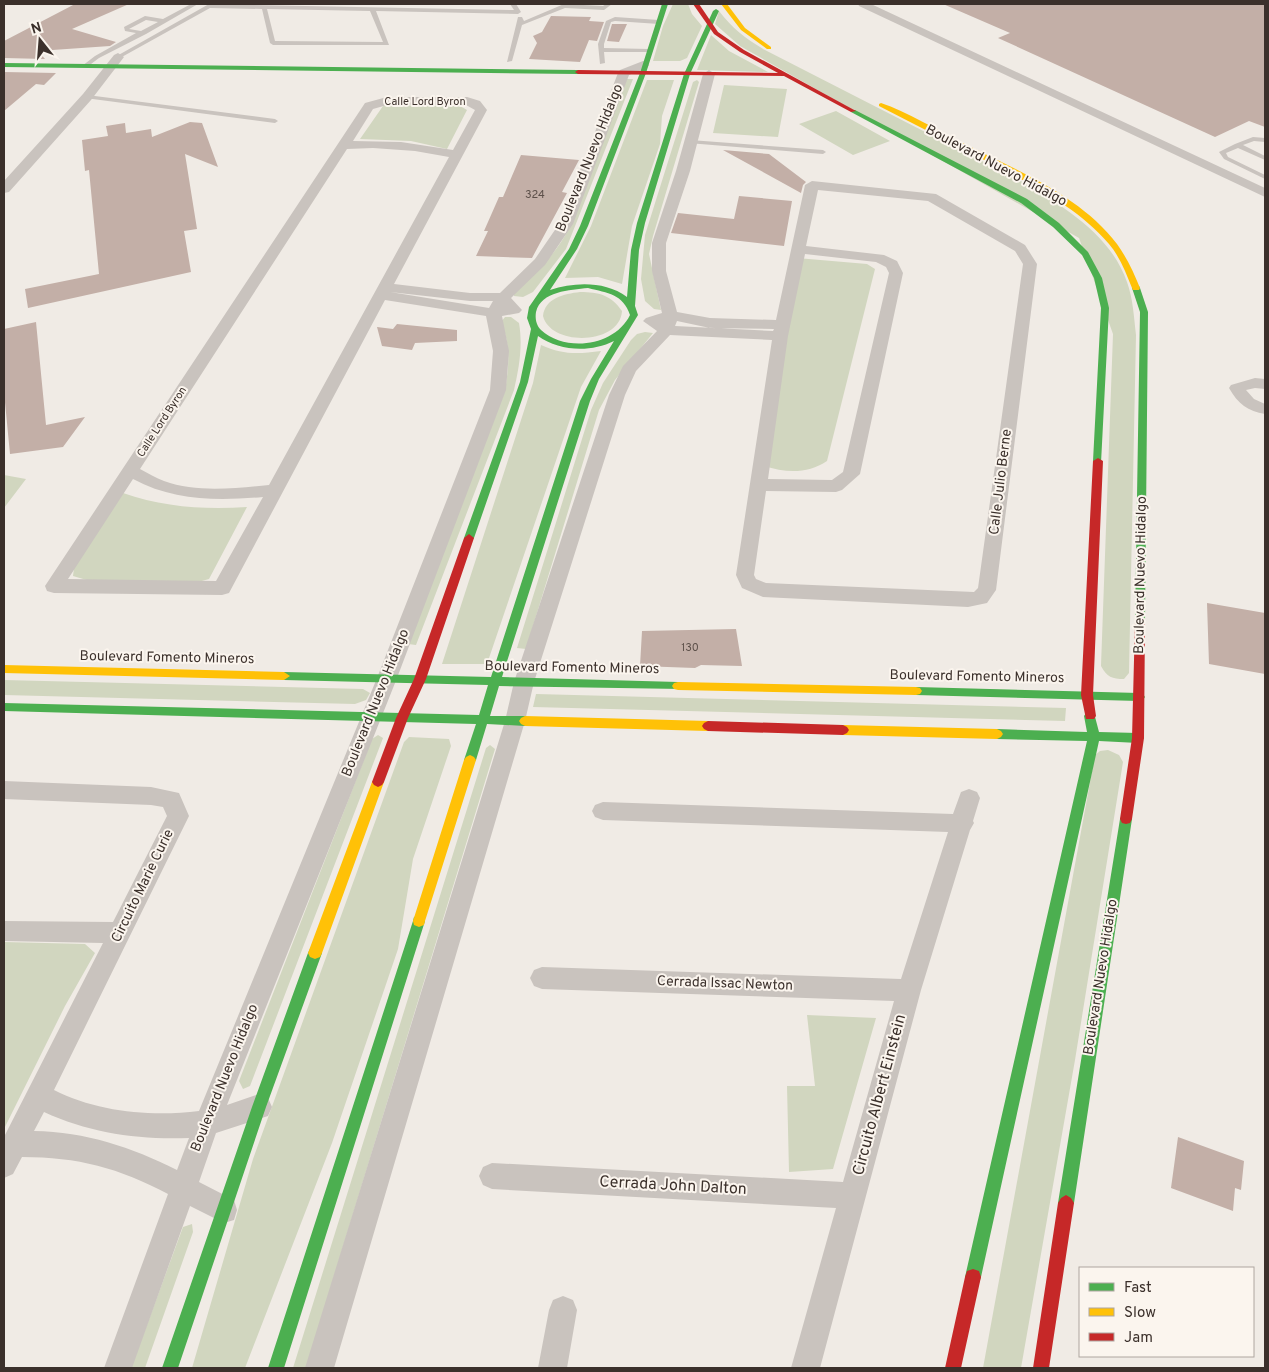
<svg xmlns="http://www.w3.org/2000/svg" width="1269" height="1372" font-family="Overpass,sans-serif">
	<style>
		.green { fill: #d1d6bf }
		.building { fill: #c3afa7 }
		.lines { fill: none; stroke-linecap: round; stroke-linejoin: round }
		.lane { fill: #c9c3be; fill-rule: evenodd }
		.street { fill: #c9c3be; fill-rule: evenodd }
		.fast { fill: #4caf50; fill-rule: evenodd }
		.slow { fill: #ffc107; fill-rule: evenodd }
		.jam { fill: #c62828; fill-rule: evenodd }
		.labels { text-anchor: middle; dominant-baseline: central; stroke-width: 4; stroke-linejoin: round; paint-order: stroke }
		.far-street-label { font-size: 11px; fill: #3b302b; stroke: #fbf5ee }
		.number-label { font-size: 11px; fill: #5d504a }
		.street-label { font-size: 14px; fill: #3b302b; stroke: #fbf5ee }
		.near-street-label { font-size: 16px; fill: #3b302b; stroke: #fbf5ee }
	</style>
	<rect width="100%" height="100%" fill="#f0ebe5"/>
	<path class="green" d="M673,4H688L692,14L702,26L687,58L680,61H653L663,26Z
		M719,11C732,28 746,39 765,50L1019,180C1061,205 1110,233 1127,282C1133,298 1134,318 1136,335L1129,673L1124,679C1112,679 1107,677 1101,666L1113,334L1079,238L740,46L715,24Z
		M711,35L729,51L768,72L697,70Z
		M627,79H633L566,249L533,292L523,297L514,296V293C537,272 555,255 570,227Z
		M647,80H674L662,116L660,144L632,226L622,284L598,277L565,278L591,226Z
		M697,80L699,82L653,236L649,254L661,310L654,309L645,301L641,279L645,235L693,82Z
		M724,85L787,89L778,137L713,133Z
		M392,105L460,106L467,110L447,149L411,141L360,139L383,106Z
		M836,111L890,141L853,155L799,124Z
		M797,258L867,264L875,269L827,461C808,474 786,473 764,466Z
		M580,292C599,292 611,295 622,311C620,345 551,347 543,316C545,298 564,294 580,292Z
		M505,317H511L519,323C523,346 519,368 514,390L416,645L408,644L505,391C509,366 511,345 501,322Z
		M645,332L653,333L615,380L599,410L526,649L517,648L591,410L603,383L631,340L637,334Z
		M541,345C563,355 578,354 601,351L581,387L487,664H442L533,383Z
		M4,475L26,479L4,508Z
		M123,493C163,507 205,510 247,507L209,579L198,582L90,581L73,576L74,568Z
		M4,680L363,689L370,693L366,700L355,704L4,695Z
		M536,694L1066,708L1065,721L533,707Z
		M378,735L383,738L250,1086L243,1089L239,1081L372,739Z
		M409,737L449,739L451,746L413,859L398,949L332,1143L245,1368H192L253,1159L404,742Z
		M490,745L495,749L306,1368H293L486,748Z
		M1108,750L1119,755L1123,762L1075,1060L1021,1368H983L1095,755L1100,751Z
		M4,942L85,944L95,953L65,1006L4,1129Z
		M807,1015L876,1018L833,1169L789,1172L787,1086H815Z
		M192,1224L193,1232L145,1368H131L183,1227Z"/>
	<path class="building" d="M75,4H129L72,29L116,42L110,46L38,51L45,59L4,58V41Z
		M943,4H1265V127L1249,121L1215,137L998,38L1010,33Z
		M551,16L591,17L589,21L604,22L597,41L589,40L580,62L529,59L537,43L533,36L542,32Z
		M612,24H627L619,42L607,41Z
		M4,72L56,73L44,85L36,84L4,111Z
		M190,122L202,123L218,167L185,154L197,229L184,231L191,272L28,308L25,289L99,274L89,170L85,171L82,140L108,136L106,126L125,123L126,133L151,129L152,137Z
		M723,150L769,154L806,182L803,185L801,193Z
		M521,155L579,160L562,192L567,193L532,258L476,256L488,231H484L499,197H503Z
		M739,196L792,201L784,246L671,233L678,213L734,219Z
		M36,322L46,425L85,417L63,447L10,454L4,392V329Z
		M397,324L457,330V341L415,343L412,350L382,346L377,327L393,329Z
		M1207,603L1265,613V674L1209,664Z
		M736,629L742,666L701,665L695,668L640,666L642,631Z
		M1178,1137L1244,1161L1241,1190L1235,1188L1233,1211L1171,1188Z"/>
	<g class="lines">
		<path class="lane" d="M191,4H198L146,34L99,58L87,67L82,66L95,56L136,33L125,31L124,27L145,16L163,19ZM146,20L158,22L141,31L129,29Z
			M209,4L514,10L510,4H516L521,12L518,14L376,11L389,45H273L270,43L262,9L210,8L120,58L115,57ZM267,9L370,11L383,42L275,41Z
			M564,4L603,6L606,4H612L604,10L565,8L522,25L512,61L507,62L518,17H522L524,21Z
			M615,17L659,20L662,22L659,24L615,21L611,22L604,44V48L649,49L651,50V52H604L605,63L600,64L598,44L606,21Z
			M87,95L275,119L278,121L275,123L85,98L84,97Z
			M1253,137L1265,138V142L1254,141L1243,145L1265,156V160L1238,148L1226,153L1228,157L1265,175V179L1224,159L1219,152L1235,144Z
			M690,140L823,150L826,152L823,154L688,143L687,142Z"/>
		<path class="street" d="M858,4H871L1265,188V197L859,6Z
			M118,53L124,57L91,100L9,192L4,193V181L83,94L114,55Z
			M643,61L647,62L649,65L647,68L629,75L573,224L545,265L511,298L522,310L519,313L502,316L509,351L506,390L397,678L227,1105L259,1094L268,1098L272,1107L268,1116L216,1133L199,1182L234,1200L237,1210L234,1220L224,1223L190,1206L132,1368H104L168,1194C119,1168 78,1157 22,1157L13,1174L4,1178L5,1135L103,943L4,941V921L113,922L167,816L163,807L151,805L4,799V781L151,787L179,793L189,816L54,1090C97,1112 152,1117 199,1111L377,678L490,390L493,351L486,316L385,300L229,593L222,595L54,593L47,591L45,586L365,103L387,97H467L480,101L487,110L394,284L470,293H500L535,259L559,224L618,73L620,70ZM387,105H466L475,110L453,150L401,142L353,141L373,109ZM373,148L415,151L449,157L269,485C236,488 197,493 164,481C156,478 148,473 140,469L347,149ZM390,292L470,301H493L489,308ZM133,479C174,501 217,501 263,497L216,581L68,579ZM44,1112C90,1133 138,1140 189,1138L177,1170C131,1147 86,1132 34,1131Z
			M709,70L715,74L690,171L666,243V271L677,312L710,318L776,320L805,185L812,181L936,194L1025,245L1037,264L996,590L987,603L968,607L763,597L742,588L736,575L772,340L670,335L636,371L625,395L534,682L525,721L334,1368H305L505,721L514,682L609,395L623,366L657,331L643,321L646,318L662,313L652,271V243L676,171L703,74ZM818,190L928,201L1015,251L1023,264L978,588L974,592L766,583L756,579L754,575L766,491L836,492L842,490L860,474L903,273L897,261L884,255L806,246ZM805,254L876,262L886,267L889,273L843,472L832,480L768,479L788,336ZM677,321L710,328L774,329L773,331L675,326Z
			M1255,378L1265,379V389L1255,388L1246,390L1254,399L1265,404V414C1248,411 1238,404 1229,388L1231,385Z
			M969,789L977,792L980,798L973,821L974,823L970,830L921,990L820,1368H791L836,1208L492,1189L483,1185L479,1176L483,1167L492,1163L843,1182L894,1001L542,989L534,986L530,978L534,970L542,967L901,979L948,832L603,820L595,817L592,811L595,805L603,802L953,814L961,792Z
			M563,1296L573,1300L577,1310L567,1368H538L549,1310L553,1300Z"/>
		<path class="fast" d="M662,4H668L646,73L588,226L577,249L550,290C575,282 605,281 627,297L631,250L637,223L684,74L713,11L716,9L719,11L690,74L645,223L639,250L635,306L638,315L599,379L590,401L502,677L678,682L682,683L684,686L682,689L499,686L490,716H525L529,718L531,721L529,724L525,726L487,724L476,760L474,763H466L464,760L476,724L4,711V703L479,715L488,685L284,680L278,676L284,672L491,677L580,401L591,379L614,341C590,353 559,351 538,336L528,382L474,538L469,542L464,538L520,382L531,329L527,318L529,307L569,249L580,226L640,73ZM588,288C608,293 623,294 630,315C615,346 566,353 541,330C536,325 535,318 536,312C541,291 570,290 588,288Z
			M4,63L578,70L581,72L578,74L4,67Z
			M851,110H855L1027,199L1059,223L1088,252L1102,278L1109,308L1101,463H1095L1093,461L1101,308L1094,278L1082,255L1053,227L1021,203L851,112Z
			M1133,286H1139L1140,288L1148,312L1145,621L1140,625L1135,621L1140,312L1132,288Z
			M916,687L1139,693L1143,694L1145,697L1143,700L1139,701L916,695L912,694L910,691L912,688Z
			M1090,712L1094,713L1099,732L1138,733L1142,735L1144,738L1142,741L1138,743L1099,741L981,1277L979,1283L973,1285L967,1283L965,1277L1087,741L997,739L993,737L991,734L993,731L997,729L1087,732L1084,716L1086,713Z
			M1126,814L1130,815L1132,819L1074,1203L1071,1208L1066,1211L1061,1208L1058,1203L1120,819L1122,815Z
			M419,915L424,917L425,921L284,1368H268L413,921L414,917Z
			M315,947L320,949L322,953L266,1107L178,1368H162L252,1107L308,953L310,949Z"/>
		<path class="slow" d="M721,4H727L745,28L771,47V49H767L741,30Z
			M881,103C906,111 938,131 963,143C1016,170 1081,196 1117,244C1127,258 1134,273 1140,288L1139,290H1133L1132,288C1126,273 1120,257 1109,244C1078,208 1036,187 994,165C956,145 917,126 879,106V104Z
			M4,665L284,672L290,676L284,680L4,673Z
			M678,682L916,687L920,688L922,691L920,694L916,695L678,690L674,689L672,686L674,683Z
			M525,716L708,721L712,723L714,726L712,729L708,731L525,726L521,724L519,721L521,718Z
			M843,725L997,729L1001,731L1003,734L1001,737L997,739L843,735L839,733L837,730L839,727Z
			M470,755L474,757L476,760L425,921L424,925L419,927L414,925L413,921L464,760L466,757Z
			M378,777L382,779L384,782L322,953L320,957L315,959L310,957L308,953L372,782L374,779Z"/>
		<path class="jam" d="M693,4H699L718,32L744,50L856,111L851,112L784,76L578,74L575,72L578,70L778,73L740,52L714,34Z
			M1098,458L1103,461L1093,695L1096,716L1094,719H1086L1081,695L1093,461Z
			M469,534L474,538L426,679L408,718L384,782L382,785L378,787L374,785L372,782L396,718L414,679L464,538Z
			M1140,617L1145,621L1144,738L1132,819L1130,823L1126,824L1122,823L1120,819L1132,738L1135,621Z
			M708,721L843,725L847,727L849,730L847,733L843,735L708,731L704,729L702,726L704,723Z
			M1066,1195L1071,1198L1074,1203L1049,1368H1033L1058,1203L1061,1198Z
			M973,1269L979,1271L981,1277L961,1368H945L965,1277L967,1271Z"/>
	</g>
	<g class="labels">
		<g class="far-street-label">
			<text x="425" y="102">Calle Lord Byron</text>
			<text transform="translate(162 422) rotate(-57)">Calle Lord Byron</text>
		</g>
		<g class="number-label">
			<text x="535" y="195">324</text>
			<text x="690" y="648">130</text>
		</g>
		<g class="street-label">
			<text transform="translate(590 158) rotate(-68)">Boulevard Nuevo Hidalgo</text>
			<text transform="translate(996 166) rotate(28)">Boulevard Nuevo Hidalgo</text>
			<text transform="translate(1001 482) rotate(-83)">Calle Julio Berne</text>
			<text transform="translate(1141 575) rotate(-89)">Boulevard Nuevo Hidalgo</text>
			<text transform="translate(167 658) rotate(1)">Boulevard Fomento Mineros</text>
			<text transform="translate(572 668) rotate(1)">Boulevard Fomento Mineros</text>
			<text transform="translate(977 677) rotate(1)">Boulevard Fomento Mineros</text>
			<text transform="translate(376 703) rotate(-68)">Boulevard Nuevo Hidalgo</text>
			<text transform="translate(143 886) rotate(-64)">Circuito Marie Curie</text>
			<text transform="translate(1101 977) rotate(-81)">Boulevard Nuevo Hidalgo</text>
			<text transform="translate(725 984) rotate(2)">Cerrada Issac Newton</text>
			<text transform="translate(225 1078) rotate(-68)">Boulevard Nuevo Hidalgo</text>
		</g>
		<g class="near-street-label">
			<text transform="translate(880 1095) rotate(-75)">Circuito Albert Einstein</text>
			<text transform="translate(673 1186) rotate(3)">Cerrada John Dalton</text>
		</g>
	</g>
	<rect width="1269" height="1372" fill="none" stroke="#3b302b" stroke-width="10"/>
	<rect x="1079" y="1267" width="175" height="90" fill="#fbf5ee" stroke="#aea6a0"/>
	<rect x="1089" y="1283" width="25" height="8" fill="#4caf50" stroke="#aea6a0"/>
	<text x="1124" y="1292" font-size="15" fill="#3b302b">Fast</text>
	<rect x="1089" y="1308" width="25" height="8" fill="#ffc107" stroke="#aea6a0"/>
	<text x="1124" y="1317" font-size="15" fill="#3b302b">Slow</text>
	<rect x="1089" y="1333" width="25" height="8" fill="#c62828" stroke="#aea6a0"/>
	<text x="1124" y="1342" font-size="15" fill="#3b302b">Jam</text>
	<g transform="translate(40 40) rotate(343)" stroke="#fbf5ee" stroke-width="4" paint-order="stroke">
	<path d="M0-4L9 19L0 12L-9 19Z" fill="#3b302b"/>
	<text y="-8" font-size="14" font-weight="bold" text-anchor="middle" fill="#3b302b">N</text>
	</g>
</svg>
